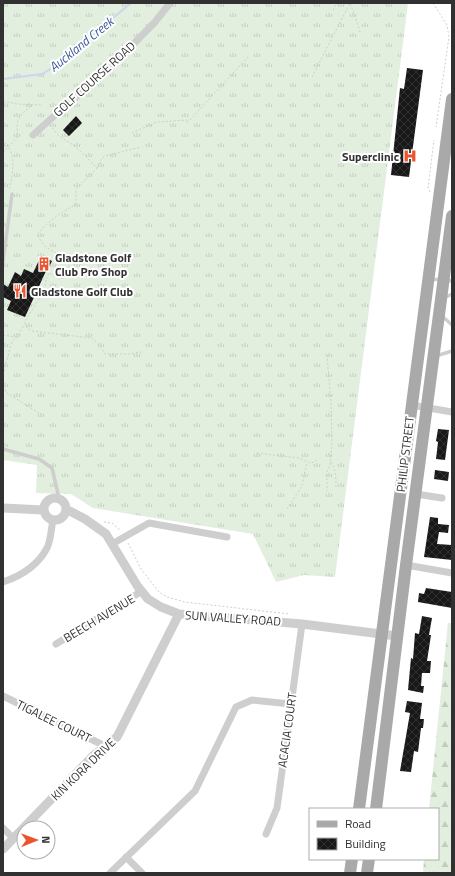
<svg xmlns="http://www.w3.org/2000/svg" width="455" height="876" font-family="'Titillium Web',sans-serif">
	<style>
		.grass { fill: url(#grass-tufts) }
		.forest { fill: url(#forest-firs) }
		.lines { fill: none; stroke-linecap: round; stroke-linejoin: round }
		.stream { stroke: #cad6ee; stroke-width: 2 }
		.building { fill: url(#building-cross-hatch) }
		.path { stroke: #cecece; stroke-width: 1; stroke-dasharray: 2 2; stroke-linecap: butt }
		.service { stroke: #cecece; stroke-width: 3.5 }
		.minor { stroke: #cecece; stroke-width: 7 }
		.tertiary { stroke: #cecece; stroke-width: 9 }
		.primary { stroke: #a9a9a9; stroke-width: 12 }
		.labels { text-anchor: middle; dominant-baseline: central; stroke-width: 4; stroke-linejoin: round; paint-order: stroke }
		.street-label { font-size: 12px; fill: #313131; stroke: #fff }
		.poi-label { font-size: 12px; font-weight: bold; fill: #313131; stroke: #fff; text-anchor: start }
		.water-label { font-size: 13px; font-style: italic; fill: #3a5a97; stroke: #fff }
	</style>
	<defs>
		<pattern id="grass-tufts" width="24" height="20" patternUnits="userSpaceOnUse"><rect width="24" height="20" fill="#e2eede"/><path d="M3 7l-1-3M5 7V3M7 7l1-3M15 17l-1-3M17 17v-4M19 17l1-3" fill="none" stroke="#c2cdbf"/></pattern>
		<pattern id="forest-firs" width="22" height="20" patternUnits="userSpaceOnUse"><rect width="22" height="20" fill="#e2eede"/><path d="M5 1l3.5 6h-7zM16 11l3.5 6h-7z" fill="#c2cdbf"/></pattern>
		<pattern id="building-cross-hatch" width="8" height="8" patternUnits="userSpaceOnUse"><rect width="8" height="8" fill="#181818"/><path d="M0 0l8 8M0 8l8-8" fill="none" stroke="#313131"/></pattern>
	</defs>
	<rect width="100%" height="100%" fill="#fff"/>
	<path class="grass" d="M3,3H408L335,577L304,575L276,582L253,534L93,508L71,494L36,493L37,465L3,460Z"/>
	<path class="forest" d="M448,623H452V873H423L424,859H438V809H429Z"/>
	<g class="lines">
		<path class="stream" d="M3,79L42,74L54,67L131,3"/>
	</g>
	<path class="building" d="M407,68L423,70L409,177L391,175L400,88L404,89Z
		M76,116L82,123L69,136L63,130Z
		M41,256L52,261L47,271H46L25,317L7,310L11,301L3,297V284L8,287L15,272L21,276L24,269L33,273Z
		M438,429L449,430L445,460L436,459L438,442L436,441Z
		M435,470L449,472L448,481L434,479Z
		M430,517L438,518V524L449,525L448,533L439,532L437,544L452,545V560L424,557Z
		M426,588L452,592V608L418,602L419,593L424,594Z
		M422,616L432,618L429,635H431L427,661H431L430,673H422L421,686H424L423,693L408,690L411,658L413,659L415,633L419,634Z
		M407,701L422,703L420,719H424L423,728H421L418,752L414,751L411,772L400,771L410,713L405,712Z"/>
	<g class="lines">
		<path class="path" d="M433,3L447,25L449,37L436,127
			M350,4L354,13L360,32
			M333,10L337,3
			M312,77L350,3
			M3,101L17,104L42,105
			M187,123L248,57
			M132,133L157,122L189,120
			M9,148C16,159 12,175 10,188
			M3,153L18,136C15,119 19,116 31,106
			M97,168L102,158L105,156L141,147
			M430,192L428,188L434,140
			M42,279H46L49,273C56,277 61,281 68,276C73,257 58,256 45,246C42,243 40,239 37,235C47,222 60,213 75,205L76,199V189L97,168L76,147L59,136L51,127
			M46,280L44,291L25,321V324L27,328L32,331L91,338L99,344L105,354H128L142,352
			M3,335L16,337
			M327,355L331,403L332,443L330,465L327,472V491
			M3,375L12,341L17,337L24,325
			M3,386L7,393L42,415
			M257,453L299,458L310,463L314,462L319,459
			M331,462C336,469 336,478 336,487
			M287,509L302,486L307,462
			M104,522L112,523L120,530
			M128,543L141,569L159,592L167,597L185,602L289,614"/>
		<path class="service" d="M3,261L12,194
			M431,279L452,281
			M444,298L452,294
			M442,316L452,325
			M436,356L452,351
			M3,449L39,459L52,468L59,498"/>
		<path class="minor" d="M33,135L63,108L108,70L155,22L170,3
			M411,405L452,412
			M416,494L442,498
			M112,544L149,523L227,537
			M406,565L452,573
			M3,582C21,576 38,565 47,548C51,540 51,529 53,520
			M56,644L142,591
			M3,696L105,746
			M3,828L13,838
			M266,834L277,808L302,624
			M126,857L142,873
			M110,873L195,791L236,707L252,700L290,704"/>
		<path class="tertiary" d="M44 509a11 11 0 1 1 22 0a11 11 0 1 1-22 0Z
			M3,508L43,510
			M66,509L85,519L106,534L138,587L148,599L161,607L179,614L302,624L397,636
			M3,849L94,755L117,737L179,614"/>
		<path class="primary" d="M359,809L452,99
			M376,809L406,565L452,216
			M350,873L352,859
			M367,873L369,859"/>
	</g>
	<defs>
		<g id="hospital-bare" transform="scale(1.08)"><path d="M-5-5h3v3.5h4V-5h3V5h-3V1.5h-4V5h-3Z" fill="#ec542e" stroke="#fff" stroke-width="2.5" paint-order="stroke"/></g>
		<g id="building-bare" transform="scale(1.08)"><path d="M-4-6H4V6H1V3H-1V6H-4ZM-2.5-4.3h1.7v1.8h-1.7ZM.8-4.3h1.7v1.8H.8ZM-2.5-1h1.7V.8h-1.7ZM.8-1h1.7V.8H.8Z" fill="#ec542e" stroke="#fff" stroke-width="2.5" paint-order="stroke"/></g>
		<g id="restaurant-bare" transform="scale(1.08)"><path d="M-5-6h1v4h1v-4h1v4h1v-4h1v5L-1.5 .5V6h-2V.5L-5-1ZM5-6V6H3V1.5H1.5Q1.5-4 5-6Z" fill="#ec542e" stroke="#fff" stroke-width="2.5" paint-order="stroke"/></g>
	</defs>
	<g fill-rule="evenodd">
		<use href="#hospital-bare" x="410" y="156"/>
		<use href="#building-bare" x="44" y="264"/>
		<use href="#restaurant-bare" x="20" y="291"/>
	</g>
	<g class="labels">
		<g class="street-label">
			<text transform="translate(94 79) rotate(-42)">GOLF COURSE ROAD</text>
			<text transform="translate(405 454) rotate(-83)">PHILIP STREET</text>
			<text transform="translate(99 618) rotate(-31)">BEECH AVENUE</text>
			<text transform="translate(233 618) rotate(4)">SUN VALLEY ROAD</text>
			<text transform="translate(54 721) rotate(26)">TIGALEE COURT</text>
			<text transform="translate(287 730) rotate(-82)">ACACIA COURT</text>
			<text transform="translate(83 769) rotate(-44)">KIN KORA DRIVE</text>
		</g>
		<g class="poi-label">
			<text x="399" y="156" text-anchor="end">Superclinic</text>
			<text x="55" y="257">Gladstone Golf<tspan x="55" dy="14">Club Pro Shop</tspan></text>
			<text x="31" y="291">Gladstone Golf Club</text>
		</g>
		<g class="water-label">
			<text transform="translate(81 44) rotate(-39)">Auckland Creek</text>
		</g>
	</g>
	<rect width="455" height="876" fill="none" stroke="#313131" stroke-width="8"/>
	<rect x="309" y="808" width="130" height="52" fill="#ffffff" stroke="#adadad"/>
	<rect x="317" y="821" width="20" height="6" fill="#a9a9a9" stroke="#adadad"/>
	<text x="345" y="828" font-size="12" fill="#313131">Road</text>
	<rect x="317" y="838" width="20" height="12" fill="url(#building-cross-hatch)" stroke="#adadad"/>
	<text x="345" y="848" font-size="12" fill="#313131">Building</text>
	<g transform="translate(36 840) rotate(89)"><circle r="19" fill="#ffffff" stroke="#adadad"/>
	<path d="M0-3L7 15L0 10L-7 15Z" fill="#ec542e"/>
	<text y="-6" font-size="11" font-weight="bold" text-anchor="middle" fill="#313131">N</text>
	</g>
</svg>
